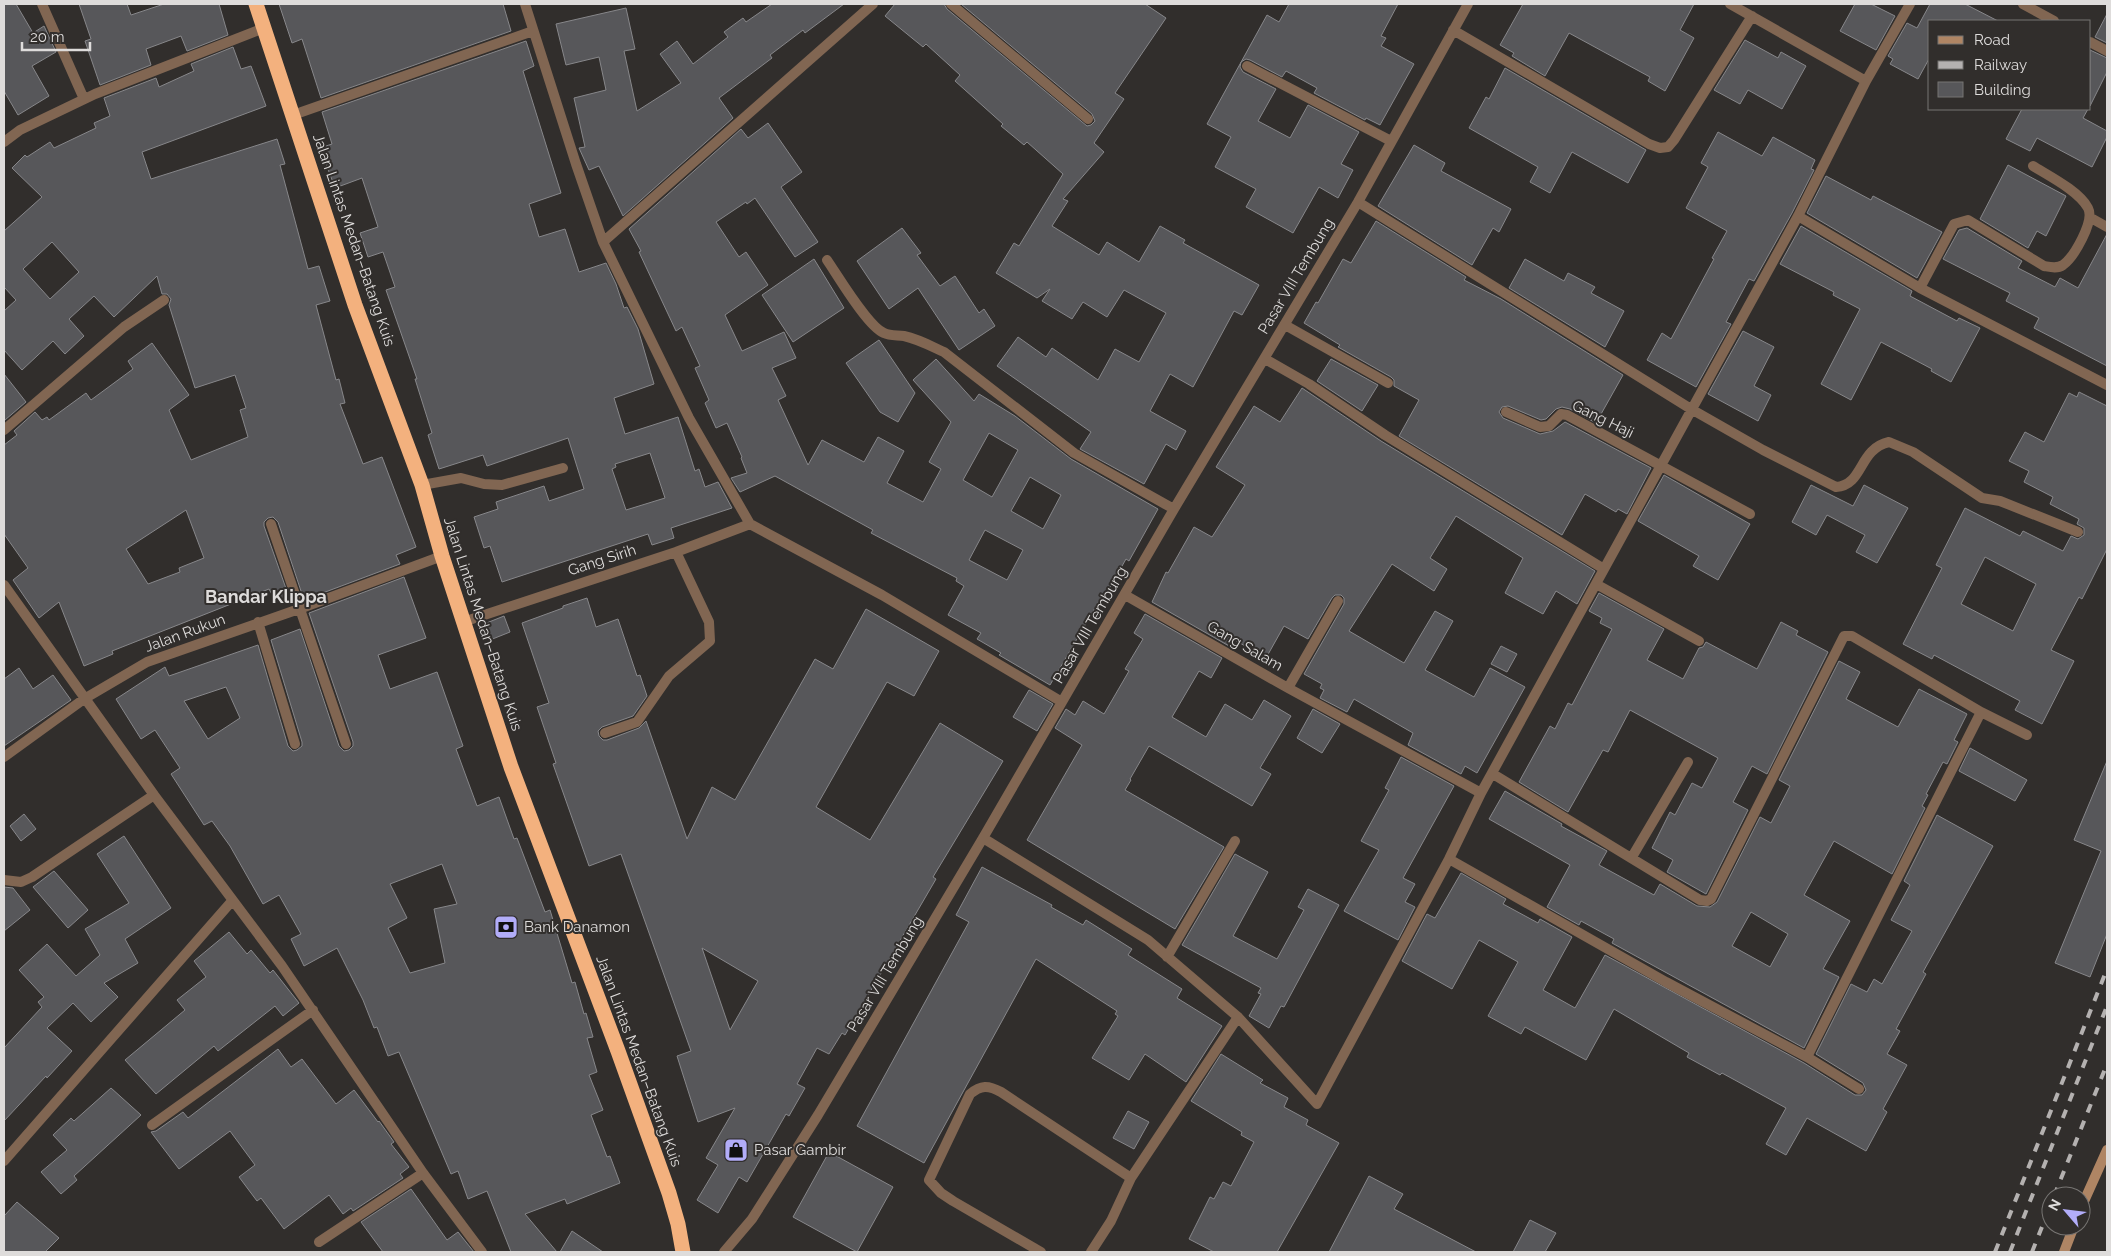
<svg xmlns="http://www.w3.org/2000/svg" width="2111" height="1256" font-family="Raleway,sans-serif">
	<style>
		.building { fill: #57575a; stroke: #87878a; fill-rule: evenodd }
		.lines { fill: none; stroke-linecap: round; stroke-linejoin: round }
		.street { stroke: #816652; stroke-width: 10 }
		.secondary { stroke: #af8564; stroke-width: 10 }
		.highway { stroke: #f3b17e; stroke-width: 15 }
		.rail { stroke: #b4b1b0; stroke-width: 4; stroke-dasharray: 9 9; stroke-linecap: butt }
		.labels { text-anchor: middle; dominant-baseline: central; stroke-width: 4; stroke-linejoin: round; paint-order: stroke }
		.street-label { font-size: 15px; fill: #dedcdb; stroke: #312e2c }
		.poi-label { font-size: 15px; fill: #dedcdb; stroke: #312e2c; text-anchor: start }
		.quarter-label { font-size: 18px; font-weight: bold; fill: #dedcdb; stroke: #312e2c }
	</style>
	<rect width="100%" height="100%" fill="#312e2c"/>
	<path class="building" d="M4,4H16L33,33L44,26L56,52L32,66L49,96L18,115L4,91Z
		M79,4H127L131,15L164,4H219L228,35L187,51L181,36L146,49L151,65L100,85L85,41L91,39Z
		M279,4H503L511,31L321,98L302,39L292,43Z
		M772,4H844L805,33L803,30L770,55L772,58L719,98L733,118L623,216L599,166L589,170L579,148L585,147L574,98L606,90L599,57L566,65L556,24L626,8L635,49L624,51L637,111L681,83L660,54L677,41L693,64L728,37L724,32L743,18L746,22Z
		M895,4H944L947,9L1087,126L1091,125L1095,121L1092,114L961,4H1145L1166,18L1115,93L1124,99L1094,143L1104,152L1063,199L1068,201L1052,226L1099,255L1107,242L1139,262L1160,226L1185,240L1183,243L1259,285L1242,315L1234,311L1193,387L1170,374L1150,411L1186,431L1176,450L1166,444L1144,484L1080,449L1091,432L997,366L1018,337L1046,357L1052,348L1098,380L1115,349L1139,362L1166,313L1124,290L1107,317L1083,302L1072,319L1042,301L1050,289L1037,298L996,273L1014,243L1019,246L1063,174L1027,142L1024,145L1001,126L1003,124L955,81L960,75L926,44L923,47L885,16Z
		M1289,4H1398L1381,36L1386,38L1381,46L1414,64L1380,125L1366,118L1365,120L1314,93L1317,88L1286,71L1282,77L1250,60L1246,59L1241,62L1240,67L1243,72L1276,89L1258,121L1290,138L1308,105L1359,132L1341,164L1353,170L1338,198L1319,187L1293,233L1246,207L1256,189L1215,167L1231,137L1207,124L1267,15L1279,22Z
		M1523,4H1694L1680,30L1694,38L1665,91L1648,81L1650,77L1569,33L1545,76L1512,56L1514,53L1500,45Z
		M1855,4H1871L1895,16L1876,50L1840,31Z
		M1930,4H1965L1998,21H1930V57L1918,79L1890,64L1893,59L1888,56L1907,23L1917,28Z
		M2107,14V43L2095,37Z
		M1745,40L1778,58L1781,52L1806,66L1782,109L1748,90L1740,104L1714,90Z
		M526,41L534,66L523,71L561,193L529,204L539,237L565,229L579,272L606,263L616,284L624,308L627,307L638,329L654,384L614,398L625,434L678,417L695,471L699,469L705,487L718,482L732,508L671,528L674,538L652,545L648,534L502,582L490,546L484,548L474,517L498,509L496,502L544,486L549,501L584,489L568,438L487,466L483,455L439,469L428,435L432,433L415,379H417L386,290L395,287L383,252L368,257L360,233L378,227L362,178L335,188L320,148L332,144L322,112ZM650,453L665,498L626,510L612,469L616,467L615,464Z
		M233,47L241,69L251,66L266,106L142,152L151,179L277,139L285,164L280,165L308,269L319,266L330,301L316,305L336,380L339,379L345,403L340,404L363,464L382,457L416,547L396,555L400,564L304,600L278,522L273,517L268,518L264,522V526L289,597L276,602L269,589L112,651L113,654L84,666L59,602L39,618L13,580L28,568L4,534V445L17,435L14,431L35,412L42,420L47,417L49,420L86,393L91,400L133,369L128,361L152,343L189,395L169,410L191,460L248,437L240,410L246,408L235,375L195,388L169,305L171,299L167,294H162L157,276L114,317L94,296L69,319L84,336L65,354L53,341L22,370L4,350V311L16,300L4,287V231L42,197L12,168L25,155L27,157L50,142L54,148L96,128L94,123L110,116L104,98L156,78L159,87L194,71L191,64ZM52,242L79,272L50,299L23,269ZM186,510L204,558L179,568L180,572L148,584L126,549Z
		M2090,50L2107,58V72L2090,106Z
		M1505,68L1646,150L1628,183L1572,152L1550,193L1530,182L1538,167L1469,128L1486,97L1489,99Z
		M2022,109H2088L2083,118L2107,131V137L2092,167L2037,138L2030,151L2006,139Z
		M768,123L802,172L781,187L818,242L795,257L755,198L747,204L746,202L716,222L739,257L746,252L768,285L725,315L742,351L784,332L796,358L772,368L786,396L778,400L808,465L822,440L864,462L878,437L904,451L887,483L923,502L941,469L929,462L951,422L913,380L936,359L974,401L979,394L1015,416L1071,459L1158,509L1129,561L1126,559L1104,598L1102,596L1050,685L999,655L1001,653L977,639L981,633L948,615L964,586L956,581L957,578L871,533L873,530L775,476L740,492L731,478L747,473L741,458L742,457L727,423L716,428L705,403L709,400L695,368L700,366L682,327L676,331L639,252L641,251L629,229L741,129L748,138ZM989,433L1018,450L992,497L963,480ZM1030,477L1061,495L1043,529L1011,511ZM985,530L1023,550L1007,580L969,560Z
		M1718,132L1762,156L1773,137L1815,160L1811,169L1814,170L1792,213L1754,281L1749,279L1726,322L1731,324L1696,387L1647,360L1662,333L1671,339L1714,259L1712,258L1727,231L1686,208L1708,167L1701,163Z
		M1414,145L1445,163L1441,171L1511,209L1499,232L1493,228L1472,265L1378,206Z
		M2008,165L2066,196L2046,236L2037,231L2028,248L1980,219Z
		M1826,176L1871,200L1873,196L1942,232L1917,278L1807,213Z
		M1376,221L1466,277L1464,280L1501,299L1623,375L1596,423L1570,409L1562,407L1556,409L1546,419L1541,420L1508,406L1502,407L1499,412L1503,418L1540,434L1553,431L1565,422L1651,468L1627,514L1618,509L1616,512L1585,494L1562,535L1399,436L1419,400L1394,386V380L1391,377L1338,347L1340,345L1304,323L1316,302L1318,303L1343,259L1351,263Z
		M1801,226L1912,291L1910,296L1957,321L1959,318L1980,328L1951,382L1931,371L1932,369L1881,342L1851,400L1821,384L1860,309L1833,295L1834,292L1780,264Z
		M902,228L921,253L917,255L940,286L955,276L979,313L984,309L995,326L959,350L918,288L889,309L857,261Z
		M1967,228L2022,261L2018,268L2055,287L2060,278L2078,288L2107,234V366L2034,328L2039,318L2006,301L2010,293L1943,259L1959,230Z
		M814,259L844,308L793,342L762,295Z
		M1525,259L1564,281L1568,273L1595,287L1591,293L1624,311L1605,347L1509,288Z
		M1743,331L1774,347L1754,386L1771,395L1758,421L1708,394Z
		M879,340L915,393L898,422L880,412L846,363Z
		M1331,359L1378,385L1362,411L1317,381Z
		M4,374L26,402L5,420L4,419Z
		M1302,388L1381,441L1595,571L1577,604L1556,591L1543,614L1505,593L1523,558L1456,516L1430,558L1447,569L1434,591L1392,564L1349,631L1404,663L1435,611L1453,621L1425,670L1474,697L1490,668L1525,687L1477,773L1465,766L1461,774L1408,745L1413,733L1354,699L1347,712L1320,698L1324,690L1320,688L1322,684L1304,674L1344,604V598L1341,595H1335L1332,598L1308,639L1284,626L1266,658L1233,639L1229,646L1152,602L1166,572L1168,573L1194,527L1212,537L1245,485L1216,467L1254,406L1280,422Z
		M2079,392L2107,406V549L2082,599L2079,597L2051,650L2074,661L2042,724L2015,710L2020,701L1934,655L1932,659L1903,644L1942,568L1936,565L1965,508L2020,536L2023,531L2063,551L2071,536L2078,539L2084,535V528L2077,524L2079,519L2050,504L2053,497L2024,482L2029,471L2009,461L2025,432L2044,442L2069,393L2077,397ZM1985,557L2036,584L2013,631L1961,604Z
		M1664,475L1750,524L1718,580L1693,566L1699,556L1638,521Z
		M1811,485L1853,506L1864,485L1908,508L1877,563L1856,552L1865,535L1827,515L1816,535L1792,522Z
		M404,577L426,638L378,655L390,689L437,672L463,746L456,749L477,806L499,797L514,839L517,838L545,912L550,910L572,983L575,982L584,1014L586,1013L593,1037L587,1038L597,1072L589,1075L603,1110L591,1115L607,1157L610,1156L620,1183L567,1204L565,1199L525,1214L557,1252H511L487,1191L468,1199L458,1171L451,1174L399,1052L388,1056L377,1027L374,1028L363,1000L337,948L304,966L291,939L301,934L279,895L263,904L230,846L212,821L204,825L171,774L180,768L155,730L141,739L116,699L165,667L169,676L258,645L288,746L293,751L297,750L302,746V742L271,640L300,629L339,746L344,751L349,750L353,746V742L309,613ZM226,687L240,718L208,739L184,701ZM442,864L457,904L434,909L445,963L410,973L388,928L407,918L390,884Z
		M1599,593L1664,629L1647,660L1683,679L1699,648L1703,647L1706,642L1757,669L1781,622L1798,631L1796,635L1828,652L1767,774L1752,766L1733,802L1748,810L1706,894L1667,872L1673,860L1652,848L1670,812L1675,815L1692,783L1702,788L1718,758L1630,710L1608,752L1603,750L1568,812L1519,782L1550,726L1555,729L1568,703L1572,705L1612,629L1600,623L1602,618L1589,611Z
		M587,598L596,627L618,619L637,676L640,675L647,696L633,716L602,727L598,731L599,736L603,740H607L639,728L646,721L687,839L712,787L735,800L815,659L833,669L866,609L939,651L914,696L887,682L816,807L870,840L940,723L1003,761L933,877L936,879L845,1035L842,1033L829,1054L817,1048L797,1084L805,1088L789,1116L786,1114L747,1182L739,1177L718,1213L697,1200L718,1165L706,1158L735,1108L698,1122L677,1056L691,1051L621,854L589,866L553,764L556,763L537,707L549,703L522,623L563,608V606ZM702,948L758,981L730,1030Z
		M1145,614L1222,658L1211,678L1199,671L1172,717L1206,737L1225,704L1252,720L1264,700L1291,716L1260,768L1271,774L1252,806L1149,746L1130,779L1131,780L1125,790L1224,847L1175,929L1027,840L1082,745L1055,728L1066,709L1075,715L1083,701L1104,714L1129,671L1125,669L1143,639L1134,633Z
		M504,616L510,632L490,640L484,624Z
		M1501,646L1517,654L1507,672L1491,664Z
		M1839,661L1860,672L1846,699L1898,727L1919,689L1967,714L1954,740L1958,742L1947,764L1943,762L1926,794L1928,795L1922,806L1925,808L1892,874L1834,841L1804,895L1850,921L1823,969L1839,977L1804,1048L1612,943L1614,939L1581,921L1579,925L1547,907L1570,865L1489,819L1505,791L1562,824L1561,826L1607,851L1599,865L1654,895L1660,884L1697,906L1710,907L1717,902L1760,817L1771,823L1790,786L1779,780ZM1751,912L1788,934L1770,967L1732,946Z
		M19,668L33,689L53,675L71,700L4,746V679Z
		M1029,690L1053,704L1037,731L1013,717Z
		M1313,709L1340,724L1322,753L1297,738Z
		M1970,748L2027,780L2015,801L1959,771Z
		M1401,757L1454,786L1403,878L1415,884L1405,902L1415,907L1398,940L1344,911L1379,850L1361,841L1389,790L1385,788Z
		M2107,761V934L2090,977L2055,963L2101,851L2074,840Z
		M24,814L36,829L21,841L10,826Z
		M1937,815L1993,846L1923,972L1926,974L1896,1029L1900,1031L1887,1054L1907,1065L1883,1109L1887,1112L1866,1151L1807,1118L1786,1155L1766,1144L1786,1108L1722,1073L1720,1075L1687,1057L1689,1053L1614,1009L1586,1060L1525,1027L1521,1034L1488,1016L1518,962L1479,940L1452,989L1402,961L1427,914L1435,918L1461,873L1506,899L1503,904L1538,923L1540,919L1572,937L1543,990L1575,1008L1605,955L1804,1063L1855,1095H1862L1866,1090L1863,1083L1816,1054L1851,984L1867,992L1874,979L1882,984L1912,931L1891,920L1910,885L1904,881Z
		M124,836L171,908L125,939L138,963L104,983L118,997L91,1022L73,1003L47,1028L72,1051L47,1078L46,1076L4,1121V1048L42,1007L38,1002L44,997L19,970L47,944L76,976L100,955L85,929L129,903L97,854Z
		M1235,854L1268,872L1233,936L1277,959L1304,910L1298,907L1308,889L1339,905L1284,1007L1281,1006L1269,1028L1249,1016L1261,994L1258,993L1261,988L1182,945Z
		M982,867L1052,905L1051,907L1083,925L1086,920L1132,949L1128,955L1182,989L1177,998L1222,1026L1186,1082L1145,1054L1129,1080L1092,1058L1118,1016L1115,1014L1117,1011L1036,959L924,1163L857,1126L969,922L956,915Z
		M54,871L88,910L68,928L33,887Z
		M4,887L13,888L30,910L4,931Z
		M229,932L247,954L251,950L270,973L273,970L299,1003L283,1016L275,1006L218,1051L214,1046L156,1094L125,1060L185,1010L177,1000L206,977L194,961Z
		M278,1049L291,1067L302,1059L336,1104L354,1090L378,1122L379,1121L394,1142L391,1144L409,1167L400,1174L403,1178L353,1211L351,1208L343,1214L329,1195L284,1229L261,1198L257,1201L239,1177L255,1165L230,1131L179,1169L151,1132L156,1131L183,1112L188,1118Z
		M1221,1054L1263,1080L1260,1083L1288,1098L1284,1107L1308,1120L1306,1125L1339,1143L1277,1252H1214L1189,1239L1210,1197L1214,1199L1223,1182L1231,1186L1254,1142L1241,1135L1242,1132L1191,1101Z
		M111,1088L141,1115L74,1176L77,1180L61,1194L41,1172L67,1150L53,1135L71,1118L74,1121Z
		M1128,1111L1149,1122L1134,1149L1113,1138Z
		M829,1152L893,1187L857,1252L793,1217Z
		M1369,1176L1403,1194L1394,1209L1476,1252H1329Z
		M411,1189L447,1240L458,1232L474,1252H383L361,1222Z
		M17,1202L59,1238L45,1252H4V1216Z
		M1530,1220L1556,1233L1545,1252H1513Z
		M572,1231L603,1252H560Z"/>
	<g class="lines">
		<path class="street" d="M42,4L84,99
			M525,4L576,164L603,242L689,418L750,524L882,595L1062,702
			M951,4L1088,119
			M1730,4L1866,81
			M2023,4L2054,21
			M1453,30L1649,144L1660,148L1668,147L1674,140L1752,16
			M2090,42L2107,51
			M1247,66L1391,141
			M293,115L533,31
			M4,142L20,130L95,94L264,28
			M1358,202L1691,409L1763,450L1836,487C1864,485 1858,449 1889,442L1913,452L1982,498L2000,501L2078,532
			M1798,216L1920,288L2107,385
			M2091,218L2107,227
			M603,242L873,4
			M827,260C838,276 868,327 884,333C890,336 897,335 904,336C918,339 931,346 944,352L1074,453L1174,509
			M1920,288L1954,224L1968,220L2044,266C2050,267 2057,269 2063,265C2074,257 2095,221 2088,208C2079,191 2049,176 2033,166
			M1285,325L1388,383
			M1265,359L1309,384L1385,435L1604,569
			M1506,412L1540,427L1549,426L1561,414L1567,415L1750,514
			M4,430L124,327L164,300
			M422,485L461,478L484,484L502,485L563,468
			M271,524L346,744
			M1596,584L1699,641
			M4,585L154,795L282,966L423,1173L482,1252
			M1125,595L1288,688L1481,793
			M258,622L295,744
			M463,622L676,552L750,524
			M1288,688L1338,601
			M605,733L637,722L669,676L710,641L709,622L676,552
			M4,757L84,699L147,662L299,609L442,556
			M1493,774L1700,900L1707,901L1711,899L1844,636H1852L1981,712L2027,735
			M983,838L1148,940L1238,1017L1317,1104L1449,859L1481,793L1798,216L1866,81L1910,4
			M1632,857L1688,762
			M1449,859L1666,982L1807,1057L1859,1089
			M4,880L21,882L32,877L154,795
			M1167,957L1235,841
			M1807,1057L1981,712
			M152,1125L313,1010
			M4,1161L232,901
			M319,1242L423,1173
			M724,1252L752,1219L818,1115L983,838L1174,509L1358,202L1468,4
			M1041,1252L953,1201L941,1193L929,1180L970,1094C981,1085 988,1085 1001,1092L1131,1178
			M1091,1252L1111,1221L1131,1178L1238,1017"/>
		<path class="secondary" d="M2081,1208L2107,1150
			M2064,1252L2074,1226"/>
		<path class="highway" d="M256,4L355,305L422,485L442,556L511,767L618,1051L669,1193L678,1224L683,1252"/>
		<path class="rail" d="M2054,1196L2107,1064
			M1995,1252L2107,969
			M2010,1252L2107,1006
			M2032,1252L2051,1204"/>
	</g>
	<defs>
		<g id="bank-square" transform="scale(1.25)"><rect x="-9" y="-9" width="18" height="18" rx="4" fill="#b2adf9" stroke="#312e2c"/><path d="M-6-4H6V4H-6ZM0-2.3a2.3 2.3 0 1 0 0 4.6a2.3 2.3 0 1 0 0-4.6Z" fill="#111"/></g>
		<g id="shop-square" transform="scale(1.25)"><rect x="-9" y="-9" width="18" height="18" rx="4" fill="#b2adf9" stroke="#312e2c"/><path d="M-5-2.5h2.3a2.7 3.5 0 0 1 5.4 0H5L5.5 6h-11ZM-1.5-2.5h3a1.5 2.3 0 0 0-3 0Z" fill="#111"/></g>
	</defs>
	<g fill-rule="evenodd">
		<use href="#bank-square" x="506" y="927"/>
		<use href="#shop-square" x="736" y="1150"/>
	</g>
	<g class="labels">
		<g class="street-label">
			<text transform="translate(354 240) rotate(71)">Jalan Lintas Medan–Batang Kuis</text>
			<text transform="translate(1296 276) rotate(-59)">Pasar VIII Tembung</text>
			<text transform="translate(1603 419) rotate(26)">Gang Haji</text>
			<text transform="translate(602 560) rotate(-18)">Gang Sirih</text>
			<text transform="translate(483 624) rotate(72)">Jalan Lintas Medan–Batang Kuis</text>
			<text transform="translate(1090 625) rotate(-60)">Pasar VIII Tembung</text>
			<text transform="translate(185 633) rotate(-20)">Jalan Rukun</text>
			<text transform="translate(1245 646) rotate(30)">Gang Salam</text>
			<text transform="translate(885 974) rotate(-59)">Pasar VIII Tembung</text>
			<text transform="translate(639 1061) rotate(70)">Jalan Lintas Medan–Batang Kuis</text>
		</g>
		<g class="poi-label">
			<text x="524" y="927">Bank Danamon</text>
			<text x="754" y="1150">Pasar Gambir</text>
		</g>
		<g class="quarter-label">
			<text x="266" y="596">Bandar Klippa</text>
		</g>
	</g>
	<rect width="2111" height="1256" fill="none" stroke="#dedcdb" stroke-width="10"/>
	<rect x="1928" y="20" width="162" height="90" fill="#312e2c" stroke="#767472"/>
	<rect x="1938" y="36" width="25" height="8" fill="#af8564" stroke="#767472"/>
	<text x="1974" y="45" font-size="15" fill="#dedcdb">Road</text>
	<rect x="1938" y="61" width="25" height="8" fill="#b4b1b0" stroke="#767472"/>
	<text x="1974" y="70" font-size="15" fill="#dedcdb">Railway</text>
	<rect x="1938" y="82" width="25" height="15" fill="#57575a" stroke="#767472"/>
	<text x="1974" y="95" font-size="15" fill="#dedcdb">Building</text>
	<g transform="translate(2066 1211) rotate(298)"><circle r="24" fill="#312e2c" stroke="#767472"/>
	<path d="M0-4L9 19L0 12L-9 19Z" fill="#b2adf9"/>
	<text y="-8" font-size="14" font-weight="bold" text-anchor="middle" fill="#dedcdb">N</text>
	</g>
	<path d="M22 42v8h68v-8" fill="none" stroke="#dedcdb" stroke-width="2.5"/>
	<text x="30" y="42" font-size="15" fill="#dedcdb" stroke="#312e2c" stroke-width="4" paint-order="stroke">20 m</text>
</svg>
